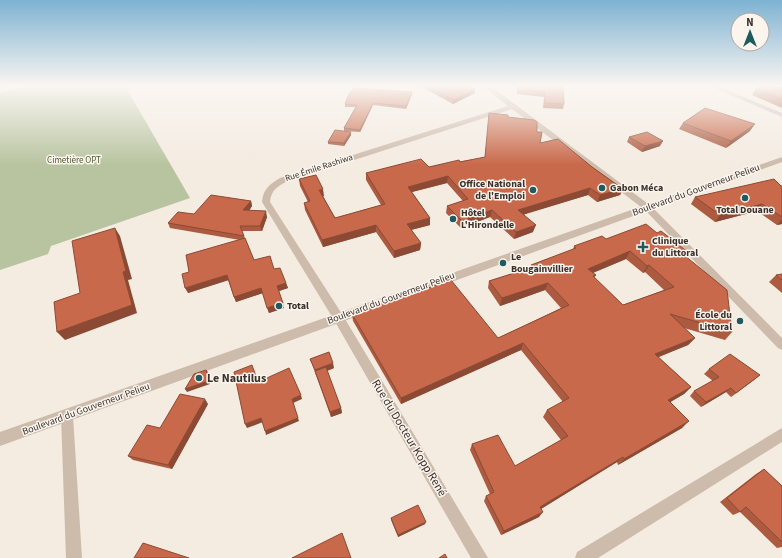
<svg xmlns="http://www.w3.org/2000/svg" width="782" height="558" font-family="'Source Sans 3',sans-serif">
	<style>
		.green { fill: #b8c4a0 }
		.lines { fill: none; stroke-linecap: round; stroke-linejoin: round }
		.minor { fill: #cdbbac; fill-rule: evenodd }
		.tertiary { fill: #cdbbac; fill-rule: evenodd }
		.wall { fill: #ac5a40; fill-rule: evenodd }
		.shaded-wall { fill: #8c4a34 }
		.building { fill: #c8694b; stroke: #8c4a34; fill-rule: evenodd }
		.poi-dot { fill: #1f5a5e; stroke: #fbf5ee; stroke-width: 1.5 }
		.labels { text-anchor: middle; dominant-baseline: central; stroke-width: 3; stroke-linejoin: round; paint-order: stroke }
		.far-park-label { font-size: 9px; fill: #4a5a2e; stroke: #fbf5ee }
		.far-street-label { font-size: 9px; fill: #3b302b; stroke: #fbf5ee }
		.poi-label { font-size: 10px; font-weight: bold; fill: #3b302b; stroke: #fbf5ee; text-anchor: start }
		.street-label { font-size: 10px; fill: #3b302b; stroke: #fbf5ee }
		.near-poi-label { font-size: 12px; font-weight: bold; fill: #3b302b; stroke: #fbf5ee; text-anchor: start }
		.near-street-label { font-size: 12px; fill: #3b302b; stroke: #fbf5ee }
	</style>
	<rect width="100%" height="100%" fill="#f4ebe1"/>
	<path class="green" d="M27,86H125L190,198L51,246L48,254L0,270V93Z"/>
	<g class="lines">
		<path class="minor" d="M0,86H7L0,90Z
			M483,86H490L516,105L651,206L782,338V350L778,348L645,210L512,109L286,182C276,187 271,191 270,202L342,314L488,558H471L334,320L262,202C263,189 270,184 280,178L508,106Z
			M67,410L72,412L73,416L82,558H66L61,416L62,412Z
			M782,428V442L598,558H575L577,552Z"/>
		<path class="tertiary" d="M709,86H718L782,113V117Z
			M782,157V162L0,446V432Z"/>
	</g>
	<path class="wall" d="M420,86H468L475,89V93L453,104Z
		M517,86H563L564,104L563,109L543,108L544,97L517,94Z
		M782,86V108L752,95L756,88Z
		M412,92V94L406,109L373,105L360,132L344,131V128L356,107H345V104Z
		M489,113L508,117L537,132L540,143L592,167L623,189L620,195L597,202L588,195L524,214L533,232L514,239L490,217L461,228L446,213L447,206L463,201L447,183L412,192L430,218V225L411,230L421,243L420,250L394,258L376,232L323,247L305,210L304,203L308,202L300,186L299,179L324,196H323L335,218L381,205L366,180V173L429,167L485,157Z
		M683,123L750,131L726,148L679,129Z
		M351,135L344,146L328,144V142Z
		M629,137L660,146L642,152L627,142Z
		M782,186V224L777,225L757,211L715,222L691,204L695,197Z
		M251,201L252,206L249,211L267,217L262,231H242L254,260L274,269L286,283L288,288L279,291L284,308L269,313L263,293L236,302L228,280L188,293L240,240L170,228L168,223L194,214Z
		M606,239L686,257L732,332L725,340L684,328L695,338L688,345L658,357L691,387L684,394L670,402L682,428L618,465L617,462L541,509L539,517L501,535L484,501L486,496L490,494L470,450L472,444L515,466L561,440L543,417L547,410L563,402L521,350L401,404L353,321L352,314L498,338L561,308L545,290L500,306L488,288L489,281L530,268L531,265L573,250L574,246ZM626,259L643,273L645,272L664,290L623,305L594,278L596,275L593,273Z
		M782,274V293L769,282L776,275Z
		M310,359L334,368L327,371L341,408L342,413L331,417L312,364Z
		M709,369L760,375L731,397L726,392L701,407L690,396L694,391L713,381L704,374Z
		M208,404L172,469L133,460L128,456L160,428Z
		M764,469L782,486V485V547L777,548L740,512L733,515L720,502L756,474Z
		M391,518L425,524L398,537L391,520Z"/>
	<path class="shaded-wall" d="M475,89V93L453,104L454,100Z
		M412,92V94L406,109V106Z
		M373,103V105L360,132V130Z
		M755,124L750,131L726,148L731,141Z
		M351,132V135L344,146V143Z
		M663,141L660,146L642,152L645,146Z
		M448,176L447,183L408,193V187Z
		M590,188L588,195L516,217L518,210Z
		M323,189L324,196L320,197L319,190Z
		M623,189L620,195L597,202L600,195Z
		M251,201L252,206L245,216L243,210Z
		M762,204L757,211L715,222L720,215Z
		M492,210L490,217L461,228L462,221Z
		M266,211L267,217L262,231L260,226Z
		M430,218V225L407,231V224Z
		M782,219V224L777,225Z
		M376,225V232L323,247L322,240Z
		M536,225L533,232L514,239L516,232Z
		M115,228L120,236L132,279L128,280L137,313L65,340L57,332L123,272Z
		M421,243L420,250L394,258V251Z
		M630,251L626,259L585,276L588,269Z
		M689,253L684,260V255Z
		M649,265L645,272L643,273L647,266Z
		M227,275L229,280L188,293L185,288Z
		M286,283L288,288L279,291L277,286Z
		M548,283L545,290L500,306L502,298Z
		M261,288L263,293L236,302L234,297Z
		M283,303L284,308L269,313L267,308Z
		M695,338L688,345L649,361L655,354Z
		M523,343L521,350L401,404V398Z
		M333,363L334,368L316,375L315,371L316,375L315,370Z
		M206,370L208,372L210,384L187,392L185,389Z
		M760,375L754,380L731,397L736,393Z
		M691,387L684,394L662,407L668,400Z
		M731,388L726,392L701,407L706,402Z
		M301,395L302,399L293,403L299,421L266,435L265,431L292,399Z
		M205,399L208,404L172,469L168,465Z
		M341,408L342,413L331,417L330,412Z
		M261,418L263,422L247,428L245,424Z
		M689,421L682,428L618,465L624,459Z
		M623,457L617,462L536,512L540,507Z
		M543,512L539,517L501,535L504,531Z
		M426,522L425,524L398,537V535Z"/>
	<path class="building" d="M428,86H468L475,89L454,100Z
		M518,86H563L564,104L545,103V92L518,90Z
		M763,86H782V99L756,88Z
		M354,88L412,92L406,106L373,103L360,130L344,128L357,105L345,104L349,94Z
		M705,108L755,124L731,141L683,123Z
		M489,113L508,115V117L534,120L537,122V132H542L540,143L558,139L592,167L623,189L600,195L590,188L518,210L536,225L516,232L492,210L462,221L447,206L468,199L448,176L408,187L430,218L407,224L421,243L394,251L376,225L322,240L304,203L310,201L299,179L316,175L323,189L319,190L335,218L385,204L366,173L421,159L429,167L459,160L460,162L485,157Z
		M335,130L351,132L344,143L328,142Z
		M647,132L663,141L645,146L629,137Z
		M774,179L781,186H782V217L762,204L720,215L695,197Z
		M211,195L251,201L243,210L266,211L260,226H240L244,236L168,223L178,212L194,214Z
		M646,224L657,233L661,231L689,253L684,255L727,290L732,332L670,314L695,338L655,354L691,387L668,400L689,421L624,459L623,457L540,507L543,512L504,531L486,496L494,492L472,444L498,435L515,466L568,436L547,410L569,398L523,343L401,398L352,314L451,280L498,338L569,305L548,283L502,298L489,281L533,267L531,265L576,248L574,246L602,236L606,239ZM630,251L647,266L649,265L674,287L623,305L593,276L596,275L588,269Z
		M115,228L126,271L123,272L132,305L57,332L54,302L80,293L72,241Z
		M245,238L254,260L270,256L274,269L280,268L286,283L277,286L283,303L267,308L261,288L234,297L227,275L185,288L182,274L189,272L186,255Z
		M782,274V280L776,275Z
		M329,352L333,363L315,370L310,359Z
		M730,354L760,375L736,393L731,388L706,402L694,391L719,377L709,369Z
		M252,365L258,382L289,368L301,395L292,399L298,418L265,431L261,418L245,424L234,372Z
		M326,367L341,408L330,412L315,371Z
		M206,370L209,381L185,389L194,374Z
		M180,394L205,399L168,465L128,456L147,425L160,428Z
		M764,469L782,486V542L746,507L740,512L727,498Z
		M418,505L426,522L398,535L391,518Z
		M342,533L351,558H292Z
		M143,543L189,558H134Z
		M445,554L447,558H439Z"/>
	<linearGradient id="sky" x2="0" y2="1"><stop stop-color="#7eb2d2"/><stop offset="0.52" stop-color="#faf6f2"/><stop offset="1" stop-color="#faf6f2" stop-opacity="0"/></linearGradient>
	<rect width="782" height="165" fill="url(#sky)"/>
	<g class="poi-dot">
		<circle cx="602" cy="188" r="4"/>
		<circle cx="533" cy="190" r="4"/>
		<circle cx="745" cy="198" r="4"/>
		<circle cx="453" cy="219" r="4"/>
		<path d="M641 241h4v4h4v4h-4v4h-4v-4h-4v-4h4z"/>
		<circle cx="503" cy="263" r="4"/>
		<circle cx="279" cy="306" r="4"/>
		<circle cx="740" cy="321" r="4"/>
		<circle cx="199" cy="378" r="4"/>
	</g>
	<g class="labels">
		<g class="far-park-label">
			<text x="74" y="160">Cimetière OPT</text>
		</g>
		<g class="far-street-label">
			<text transform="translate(319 168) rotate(-18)">Rue Émile Rashiwa</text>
		</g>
		<g class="poi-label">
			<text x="525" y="184" text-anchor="end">Office National<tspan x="525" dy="12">de l'Emploi</tspan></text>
			<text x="610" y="188">Gabon Méca</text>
			<text x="745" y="210" text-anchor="middle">Total Douane</text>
			<text x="461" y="213">Hôtel<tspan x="461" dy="12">L'Hirondelle</tspan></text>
			<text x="652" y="241">Clinique<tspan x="652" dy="12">du Littoral</tspan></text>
			<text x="511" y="257">Le<tspan x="511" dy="12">Bougainvillier</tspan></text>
			<text x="287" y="306">Total</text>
			<text x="732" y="315" text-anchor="end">École du<tspan x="732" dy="12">Littoral</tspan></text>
		</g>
		<g class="street-label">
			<text transform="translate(696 190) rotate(-20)">Boulevard du Gouverneur Pelieu</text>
			<text transform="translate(391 298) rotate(-20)">Boulevard du Gouverneur Pelieu</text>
			<text transform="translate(86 409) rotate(-20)">Boulevard du Gouverneur Pelieu</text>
		</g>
		<g class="near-poi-label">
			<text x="207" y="378">Le Nautilus</text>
		</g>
		<g class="near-street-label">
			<text transform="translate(409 438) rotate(59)">Rue du Docteur Kopp René</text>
		</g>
	</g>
	<g transform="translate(750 32)"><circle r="19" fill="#fbf5ee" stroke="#aea6a0"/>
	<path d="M0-3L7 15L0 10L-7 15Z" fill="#1f5a5e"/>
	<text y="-6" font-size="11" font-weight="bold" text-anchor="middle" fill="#3b302b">N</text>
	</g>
</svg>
